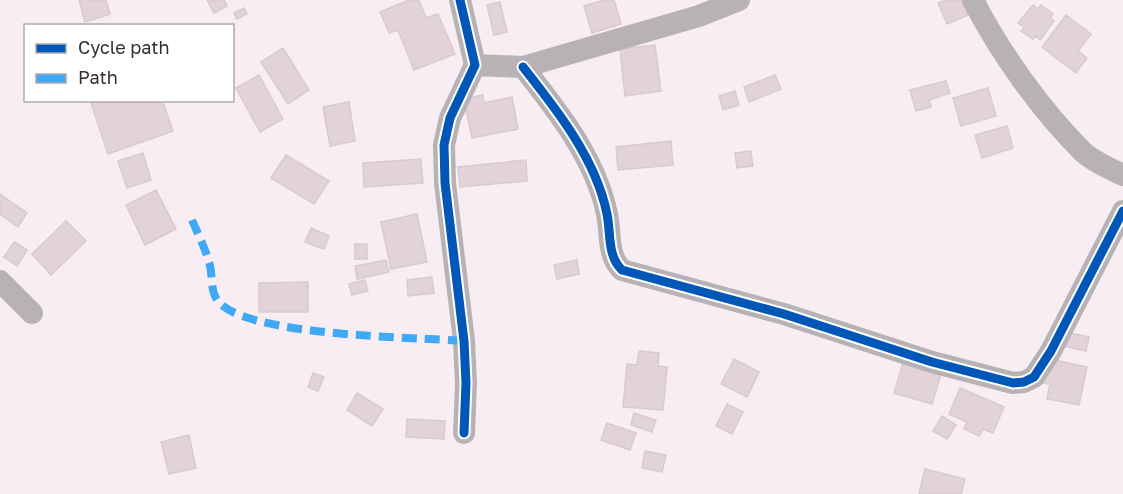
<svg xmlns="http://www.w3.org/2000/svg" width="1123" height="494" font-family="'Golos Text',sans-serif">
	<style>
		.building { fill: #e4d2da; stroke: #d5cbd0; stroke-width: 1.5 }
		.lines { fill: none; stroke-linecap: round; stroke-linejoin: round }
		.minor { stroke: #b7b2b5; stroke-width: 22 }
		.quiet { stroke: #3fa9f5; stroke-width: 8; stroke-dasharray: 15 8; stroke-linecap: butt }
		.cycleway-casing { stroke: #fff; stroke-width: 13 }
		.cycleway { stroke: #0057b8; stroke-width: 9 }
	</style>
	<rect width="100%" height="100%" fill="#f8edf2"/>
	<path class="building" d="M79,0H106L110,14L85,22Z
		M207,0H224L227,6L214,13Z
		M409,0H419L426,18L438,14L455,54L414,70L398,30L389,33L380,12Z
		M604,0H614L621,24L592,33L584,6Z
		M946,0H962L968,15L947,24L938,3Z
		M500,2L507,32L494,35L487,5Z
		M1033,5L1038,9L1041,5L1053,14L1050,18L1054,21L1040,40L1036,36L1033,39L1021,31L1024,27L1018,23Z
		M244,8L247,14L237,19L234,13Z
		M1066,15L1091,34L1078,51L1087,58L1076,73L1042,47Z
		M655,45L661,91L625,96L620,49Z
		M283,48L309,90L288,104L261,62Z
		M259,75L283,119L260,132L236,88Z
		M775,75L781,89L749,102L744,87Z
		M946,81L950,93L929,100L931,107L916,111L910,90Z
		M988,88L996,116L961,126L953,98Z
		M735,91L739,105L723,110L719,96Z
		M483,95L484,103L512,97L518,129L472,138L464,99Z
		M90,100H162L173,131L108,154Z
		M349,102L355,141L330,146L323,107Z
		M1007,126L1013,148L982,158L975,135Z
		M671,141L673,165L618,170L616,147Z
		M751,151L753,166L737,168L735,153Z
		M143,153L151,180L127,188L118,161Z
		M286,155L329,181L314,204L271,178Z
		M421,159L423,183L364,187L363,163Z
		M526,160L527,181L460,187L458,167Z
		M156,190L176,229L145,245L126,205Z
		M0,194L27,213L18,227L0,214Z
		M417,214L427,262L391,269L381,222Z
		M66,221L86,241L51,275L32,254Z
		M311,228L329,236L324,249L305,242Z
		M14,242L27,250L17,266L4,257Z
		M355,244H367V259H355Z
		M386,260L389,272L357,279L355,266Z
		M577,260L579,274L557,279L554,265Z
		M432,277L434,293L408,296L407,280Z
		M365,280L368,291L352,295L349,284Z
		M308,282V312H259V283Z
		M1066,332L1089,337L1086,351L1063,346Z
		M639,351L659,353L658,366L667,367L663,410L623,407L627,364L637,365Z
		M734,359L759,372L747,397L721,384Z
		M1055,360L1087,367L1079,405L1047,399L1050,384L1042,383Z
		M903,363L941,374L932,404L894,393Z
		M313,373L324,377L318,391L308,387Z
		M960,388L1004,407L993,433L983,429L979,436L964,429L967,422L949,414Z
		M357,393L383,409L372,426L347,410Z
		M727,404L743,412L732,434L716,426Z
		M634,413L656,420L652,432L631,425Z
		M942,416L956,425L947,439L933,431Z
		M407,419L445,421L444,439L406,437Z
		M607,423L636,433L630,450L601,440Z
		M189,435L196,468L169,474L161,442Z
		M645,451L666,455L662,472L642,468Z
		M925,469L965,479L961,494H919Z"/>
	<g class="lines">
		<path class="minor" d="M460,0L475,65L450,118L444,145L445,183L464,341L466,383L464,433
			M973,0C1000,53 1041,110 1083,152C1093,161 1110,169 1123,175
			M475,65L523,67L699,16L739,0
			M523,67C557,110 596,159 607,214C611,233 607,256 622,270L784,314L932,362L1013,383L1024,382L1034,377L1051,351L1123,211
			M0,281L32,313"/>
		<path class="quiet" d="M192,220C198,234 205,248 209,262C213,273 210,288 216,298C236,337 420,337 464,341"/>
		<g class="cycleway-casing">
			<path id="cycleway" d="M460,0L475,65L450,118L444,145L445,183L464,341L466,383L464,433
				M523,67C557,110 596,159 607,214C611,233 607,256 622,270L784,314L932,362L1013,383L1024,382L1034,377L1051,351L1123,211"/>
		</g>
		<use href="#cycleway" class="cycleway"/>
	</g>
	<rect x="24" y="24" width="210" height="78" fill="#ffffff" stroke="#afabad" stroke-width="1.5"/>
	<rect x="36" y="44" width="30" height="9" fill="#0057b8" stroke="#afabad" stroke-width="1.5"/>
	<text x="78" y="54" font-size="18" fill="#362d31">Cycle path</text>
	<rect x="36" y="74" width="30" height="9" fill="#3fa9f5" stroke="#afabad" stroke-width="1.5"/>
	<text x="78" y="84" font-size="18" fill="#362d31">Path</text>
</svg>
